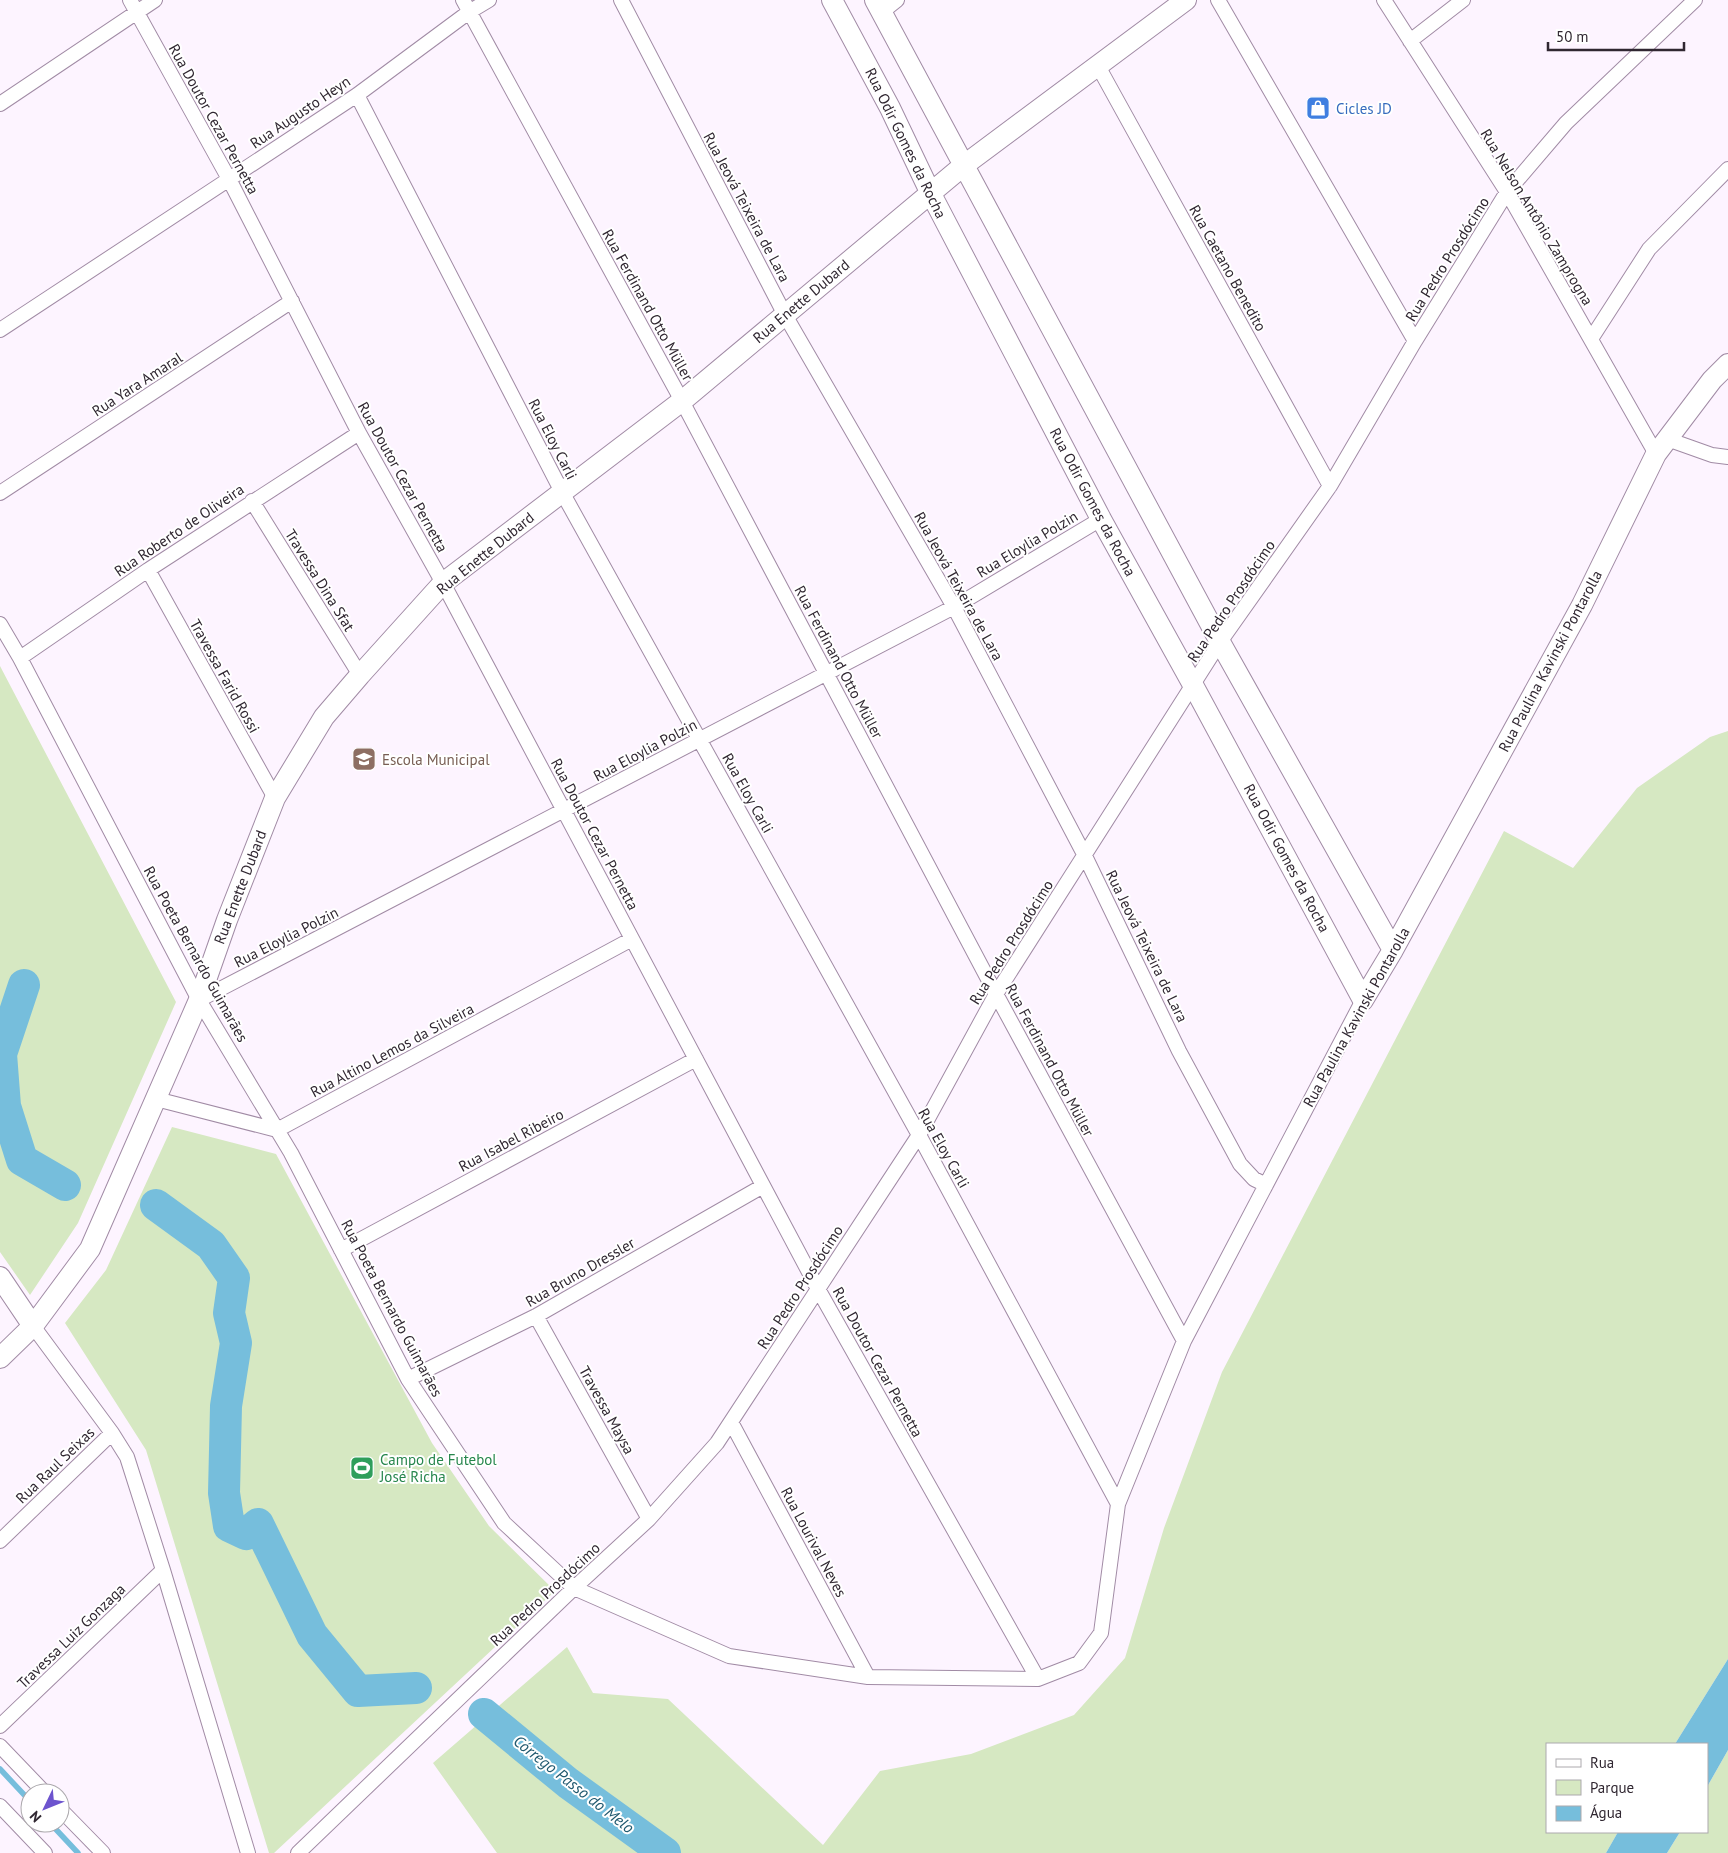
<svg xmlns="http://www.w3.org/2000/svg" width="1728" height="1853" font-family="'PT Sans',sans-serif">
	<style>
		.green { fill: #d6e8c2 }
		.water { fill: #76bedc }
		.lines { fill: none; stroke-linecap: round; stroke-linejoin: round }
		.stream { stroke: #76bedc; stroke-width: 5.5 }
		.river { stroke: #76bedc; stroke-width: 32 }
		.street-casing { stroke: #a18ba5; stroke-width: 16 }
		.secondary-casing { stroke: #a18ba5; stroke-width: 22 }
		.street { stroke: #fff; stroke-width: 14 }
		.secondary { stroke: #fff; stroke-width: 20 }
		.labels { text-anchor: middle; dominant-baseline: central; stroke-width: 4; stroke-linejoin: round; paint-order: stroke }
		.shop-label { font-size: 15px; fill: #366cbe; stroke: #fff; text-anchor: start }
		.street-label { font-size: 15px; fill: #302731; stroke: #fff }
		.education-label { font-size: 15px; fill: #785e54; stroke: #fff; text-anchor: start }
		.leisure-label { font-size: 15px; fill: #27864d; stroke: #fff; text-anchor: start }
		.water-label { font-size: 16px; font-style: italic; fill: #20596f; stroke: #fff }
	</style>
	<rect width="100%" height="100%" fill="#fdf4ff"/>
	<path class="green" d="M0,666L176,1002L78,1223L30,1295L0,1252Z
		M1728,731V1659L1675,1744H1547V1832H1618L1606,1853H497L433,1763L567,1647L593,1693L668,1699L823,1845L880,1771L971,1754L1074,1715L1125,1658L1164,1528L1222,1372L1504,831L1573,868L1637,788L1710,737Z
		M172,1127L276,1154L432,1443L489,1526L555,1591L274,1853H269L146,1450L65,1323L106,1270Z
		M1728,1750V1853H1667L1680,1832H1707V1787Z"/>
	<path class="water" d="M1728,1659V1750L1707,1787V1744H1675Z
		M1618,1832H1680L1667,1853H1606Z"/>
	<g class="lines">
		<path class="stream" d="M0,1769L30,1801
			M50,1823L78,1853"/>
		<path class="river" d="M24,985L1,1054L5,1106L22,1160L65,1185
			M156,1205L211,1245L234,1278L229,1313L236,1343L226,1406L224,1493L229,1526L246,1534L258,1524L312,1635L358,1691L416,1688
			M484,1714L568,1783L665,1853"/>
		<g class="street-casing">
			<path id="street" d="M130,0L229,179L359,433L443,583L818,1289L1038,1679
				M463,0L682,401L996,994L1184,1341
				M621,0L785,315L954,607L1085,856L1179,1051L1240,1164L1254,1179L1266,1185
				M1218,0L1415,341
				M1384,0L1507,192L1656,454
				M882,12L897,0
				M1410,41L1463,0
				M1098,66L1330,486
				M357,95L562,492L919,1135L1118,1504
				M0,104L155,0
				M0,330L357,95L469,12L489,0
				M1591,339L1649,249L1728,169
				M1667,439L1712,455L1728,457
				M0,493L292,301
				M252,501L360,675
				M148,570L275,798
				M0,624L20,658L199,1000L291,1153L408,1379L504,1523L574,1588L729,1656L868,1677L1038,1679L1079,1663L1101,1633L1118,1504L1184,1341L1363,1000
				M20,658L148,570L359,433
				M199,1000L954,607L1101,519
				M156,1099L277,1130L632,939
				M341,1250L696,1059
				M536,1316L649,1519
				M33,1326L112,1433L127,1457L163,1570L248,1853
				M408,1379L536,1316L763,1186
				M731,1422L868,1677
				M0,1541L112,1433
				M0,1726L163,1570
				M0,1746L45,1793
				M0,1806L45,1853
				M60,1809L103,1853
				M298,1853L574,1588L649,1519L717,1443L919,1135L996,994L1220,642L1330,486L1415,341L1507,192L1566,123L1695,0"/>
		</g>
		<g class="secondary-casing">
			<path id="secondary" d="M832,0L890,108L931,194L1101,519L1193,685L1363,1000
				M875,0L1220,642L1393,950
				M1363,1000L1393,950L1582,605L1656,454L1712,380L1728,364
				M0,1277L33,1326
				M0,1358L33,1326L90,1249L199,1000L227,920L275,798L324,717L360,675L443,583L682,401L963,166L1186,0"/>
		</g>
		<use href="#street" class="street"/>
		<use href="#secondary" class="secondary"/>
	</g>
	<defs>
		<g id="shop-square" transform="scale(1.25)"><rect x="-9" y="-9" width="18" height="18" rx="4" fill="#3f7fe0" stroke="#fff"/><path d="M-5-2.5h2.3a2.7 3.5 0 0 1 5.4 0H5L5.5 6h-11ZM-1.5-2.5h3a1.5 2.3 0 0 0-3 0Z" fill="#fff"/></g>
		<g id="school-square" transform="scale(1.25)"><rect x="-9" y="-9" width="18" height="18" rx="4" fill="#8d6e63" stroke="#fff"/><path d="M0-5L7-2L0 1L-7-2ZM-4 1L0 2.5L4 1V4Q0 6-4 4Z" fill="#fff"/></g>
		<g id="stadium-square" transform="scale(1.25)"><rect x="-9" y="-9" width="18" height="18" rx="4" fill="#2e9e5b" stroke="#fff"/><path d="M0-5a6.5 5 0 1 0 0 10a6.5 5 0 1 0 0-10ZM-3.5-1.8h7v3.6h-7Z" fill="#fff"/></g>
	</defs>
	<g fill-rule="evenodd">
		<use href="#shop-square" x="1318" y="108"/>
		<use href="#school-square" x="364" y="759"/>
		<use href="#stadium-square" x="362" y="1468"/>
	</g>
	<g class="labels">
		<g class="shop-label">
			<text x="1336" y="108">Cicles JD</text>
		</g>
		<g class="street-label">
			<text transform="translate(300 112) rotate(-34)">Rua Augusto Heyn</text>
			<text transform="translate(214 119) rotate(61)">Rua Doutor Cezar Pernetta</text>
			<text transform="translate(906 143) rotate(64)">Rua Odir Gomes da Rocha</text>
			<text transform="translate(747 207) rotate(62)">Rua Jeová Teixeira de Lara</text>
			<text transform="translate(1537 217) rotate(59)">Rua Nelson Antônio Zamprogna</text>
			<text transform="translate(1447 259) rotate(-58)">Rua Pedro Prosdócimo</text>
			<text transform="translate(1228 268) rotate(61)">Rua Caetano Benedito</text>
			<text transform="translate(801 301) rotate(-40)">Rua Enette Dubard</text>
			<text transform="translate(648 305) rotate(61)">Rua Ferdinand Otto Müller</text>
			<text transform="translate(137 384) rotate(-33)">Rua Yara Amaral</text>
			<text transform="translate(553 439) rotate(63)">Rua Eloy Carli</text>
			<text transform="translate(403 477) rotate(61)">Rua Doutor Cezar Pernetta</text>
			<text transform="translate(1093 502) rotate(62)">Rua Odir Gomes da Rocha</text>
			<text transform="translate(179 530) rotate(-34)">Rua Roberto de Oliveira</text>
			<text transform="translate(1027 544) rotate(-31)">Rua Eloylia Polzin</text>
			<text transform="translate(485 553) rotate(-39)">Rua Enette Dubard</text>
			<text transform="translate(320 580) rotate(58)">Travessa Dina Sfat</text>
			<text transform="translate(959 586) rotate(61)">Rua Jeová Teixeira de Lara</text>
			<text transform="translate(1231 601) rotate(-56)">Rua Pedro Prosdócimo</text>
			<text transform="translate(1550 661) rotate(-62)">Rua Paulina Kavinski Pontarolla</text>
			<text transform="translate(839 662) rotate(62)">Rua Ferdinand Otto Müller</text>
			<text transform="translate(225 676) rotate(61)">Travessa Farid Rossi</text>
			<text transform="translate(645 750) rotate(-28)">Rua Eloylia Polzin</text>
			<text transform="translate(748 793) rotate(61)">Rua Eloy Carli</text>
			<text transform="translate(595 834) rotate(62)">Rua Doutor Cezar Pernetta</text>
			<text transform="translate(1287 858) rotate(62)">Rua Odir Gomes da Rocha</text>
			<text transform="translate(240 887) rotate(-69)">Rua Enette Dubard</text>
			<text transform="translate(286 937) rotate(-27)">Rua Eloylia Polzin</text>
			<text transform="translate(1011 942) rotate(-58)">Rua Pedro Prosdócimo</text>
			<text transform="translate(1147 946) rotate(64)">Rua Jeová Teixeira de Lara</text>
			<text transform="translate(196 954) rotate(61)">Rua Poeta Bernardo Guimarães</text>
			<text transform="translate(1356 1017) rotate(-61)">Rua Paulina Kavinski Pontarolla</text>
			<text transform="translate(392 1050) rotate(-28)">Rua Altino Lemos da Silveira</text>
			<text transform="translate(1050 1060) rotate(62)">Rua Ferdinand Otto Müller</text>
			<text transform="translate(511 1140) rotate(-28)">Rua Isabel Ribeiro</text>
			<text transform="translate(944 1148) rotate(61)">Rua Eloy Carli</text>
			<text transform="translate(580 1272) rotate(-30)">Rua Bruno Dressler</text>
			<text transform="translate(800 1287) rotate(-57)">Rua Pedro Prosdócimo</text>
			<text transform="translate(392 1308) rotate(62)">Rua Poeta Bernardo Guimarães</text>
			<text transform="translate(878 1362) rotate(61)">Rua Doutor Cezar Pernetta</text>
			<text transform="translate(607 1410) rotate(61)">Travessa Maysa</text>
			<text transform="translate(55 1465) rotate(-44)">Rua Raul Seixas</text>
			<text transform="translate(814 1542) rotate(62)">Rua Lourival Neves</text>
			<text transform="translate(545 1594) rotate(-43)">Rua Pedro Prosdócimo</text>
			<text transform="translate(71 1636) rotate(-44)">Travessa Luiz Gonzaga</text>
		</g>
		<g class="education-label">
			<text x="382" y="759">Escola Municipal</text>
		</g>
		<g class="leisure-label">
			<text x="380" y="1459">Campo de Futebol<tspan x="380" dy="17">José Richa</tspan></text>
		</g>
		<g class="water-label">
			<text transform="translate(574 1784) rotate(38)">Córrego Passo do Melo</text>
		</g>
	</g>
	<rect x="1546" y="1743" width="162" height="90" fill="#ffffff" stroke="#aca9ad"/>
	<rect x="1556" y="1759" width="25" height="8" fill="#ffffff" stroke="#aca9ad"/>
	<text x="1590" y="1768" font-size="15" fill="#302731">Rua</text>
	<rect x="1556" y="1780" width="25" height="15" fill="#d6e8c2" stroke="#aca9ad"/>
	<text x="1590" y="1793" font-size="15" fill="#302731">Parque</text>
	<rect x="1556" y="1806" width="25" height="15" fill="#76bedc" stroke="#aca9ad"/>
	<text x="1590" y="1818" font-size="15" fill="#302731">Água</text>
	<g transform="translate(45 1808) rotate(227)"><circle r="24" fill="#ffffff" stroke="#aca9ad"/>
	<path d="M0-4L9 19L0 12L-9 19Z" fill="#6d54ce"/>
	<text y="-8" font-size="14" font-weight="bold" text-anchor="middle" fill="#302731">N</text>
	</g>
	<path d="M1548 42v8h136v-8" fill="none" stroke="#302731" stroke-width="2.5"/>
	<text x="1556" y="42" font-size="15" fill="#302731" stroke="#ffffff" stroke-width="4" paint-order="stroke">50 m</text>
</svg>
